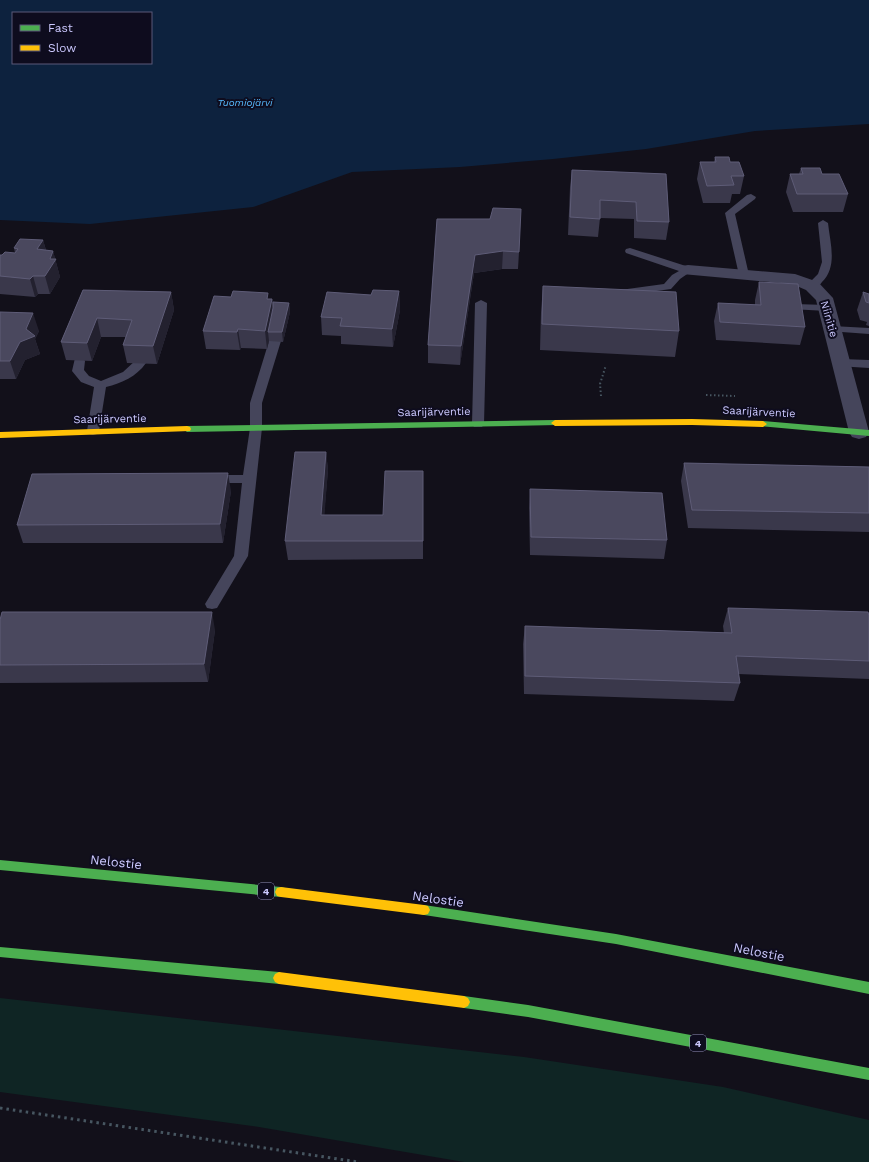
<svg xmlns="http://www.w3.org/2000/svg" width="869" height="1162" font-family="'Work Sans',sans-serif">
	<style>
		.green { fill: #0f2524 }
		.water { fill: #0d223e; fill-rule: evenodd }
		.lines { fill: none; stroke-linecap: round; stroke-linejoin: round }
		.path-far1 { stroke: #475661; stroke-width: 2; stroke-dasharray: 1.5 2.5; stroke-linecap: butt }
		.path { stroke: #475661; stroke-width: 3; stroke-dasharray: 2.5 4; stroke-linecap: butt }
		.lane { fill: #45455b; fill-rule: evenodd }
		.street { fill: #45455b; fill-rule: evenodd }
		.fast { fill: #4caf50; fill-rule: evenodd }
		.slow { fill: #ffc107; fill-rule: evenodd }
		.wall { fill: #3a384b }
		.shaded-wall { fill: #23212f }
		.building { fill: #4a485e; stroke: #5e5c77 }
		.labels { text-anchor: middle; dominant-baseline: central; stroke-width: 4; stroke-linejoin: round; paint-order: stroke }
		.far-water-label { font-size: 10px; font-style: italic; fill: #57bbff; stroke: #0e0c1e }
		.shield { fill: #0e0c1e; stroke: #9390bc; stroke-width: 1 }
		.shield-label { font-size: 10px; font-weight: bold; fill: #ccc9ff }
		.street-label { font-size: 11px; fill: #ccc9ff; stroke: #0e0c1e }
		.near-street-label { font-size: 13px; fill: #ccc9ff; stroke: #0e0c1e }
	</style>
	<rect width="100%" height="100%" fill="#12101a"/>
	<path class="green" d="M0,998L524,1057L723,1087L869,1120V1162H464L259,1127L0,1092Z"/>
	<path class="water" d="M0,0H869V124L755,131L646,149L553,159L460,167L352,172L253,207L90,224L0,220ZM13,13H151V63H13Z"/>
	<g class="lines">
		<path class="path-far1" d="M706,395L735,396
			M601,396L600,384L606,365"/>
		<path class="path" d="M0,1108L358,1162"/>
		<path class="lane" d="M751,194L756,197L755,199L735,214L749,275L744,278L739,275L725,213L747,195Z
			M823,220L828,223C830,243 838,266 822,282C819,286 817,288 812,289L806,286L818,274L822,262L818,223Z
			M630,248L692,268L693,270L680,279L671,289L627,295L622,297L618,296L616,294L620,290L664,284L672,275L679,271L626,253L625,251L626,249Z
			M481,300L487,303L484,424L482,427H474L472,424L475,303Z
			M794,304L827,305L833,308L827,311L790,309L788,307L790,305Z
			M832,326L869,328V334L828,331L826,329L828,327Z
			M275,337L279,338L281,341L262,403V428L248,556L217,608L212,609L207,608L205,604L234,556L242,483H210L205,482L204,479L205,476L210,475H243L250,428V403L269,341L271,338Z
			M79,357L83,358L85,361L84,370L89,376L101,381L123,372L136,360H144L146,363C136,377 122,383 106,387L99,431L97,434L93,435L89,434L87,431L94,387L81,382L72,371L75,358Z
			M841,359L869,360V368L837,366L835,363L837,360Z"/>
		<path class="street" d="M688,265L795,274L818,282L833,298L869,432L866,437L859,439L852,437L849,432L816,300L806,290L792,284L682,274L679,270L682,266Z"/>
		<path class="fast" d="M555,420L559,423L558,425L187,432L183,429L187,426Z
			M763,421L869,430V436L760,426L759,424L760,422Z
			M0,860L281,887L285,888L287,892L285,896L281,897L0,870Z
			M424,905L616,934L869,982V994L616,944L424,915L420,914L418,910L420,906Z
			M0,947L279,972L283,974L285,978L283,982L279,984L0,957Z
			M464,996L528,1005L869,1068V1080L528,1017L464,1008L460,1006L458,1002L460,998Z"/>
		<path class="slow" d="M692,419L763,421L767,424L763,427L692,425L555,426L551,423L555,420Z
			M187,426L190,427L191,429L190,431L0,438V432Z
			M281,887L424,905L428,906L430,910L428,914L424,915L281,897L277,896L275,892L277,888Z
			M279,972L464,996L468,998L470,1002L468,1006L464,1008L279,984L275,982L273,978L275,974Z"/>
	</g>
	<path class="wall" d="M715,157L730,162L744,176L740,194H732L730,203H703L697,179L700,162H714Z
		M801,168L822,174L848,194L843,212H793L786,192L790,174H799Z
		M572,170L666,174L669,222L666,240L634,238V219L600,218L598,237L568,235L570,187Z
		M437,219L519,252L518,269H502L474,273L460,365L428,363V345Z
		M43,240L46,250L53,251L60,277L50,294H38L35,297L0,294V255H2L15,253L14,248Z
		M759,282L805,327L800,345L716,340L714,321L718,303L755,305V300Z
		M543,286L679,331L675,357L540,350L541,312Z
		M83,290L171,292L174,310L157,364L127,363L123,345L126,337H101L92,361L66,360L61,342Z
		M399,291L400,310L393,347L341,344V336L322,335L321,317L371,295Z
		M863,292L869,294V326L866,325L867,322L860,320L857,310Z
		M269,299H272L273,302L289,303L290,312L283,342L269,341L267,349L241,348L240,350L206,349L203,331Z
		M0,312L39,331L35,339L40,354L25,360L16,379H0Z
		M326,452L328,470L324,515H383L423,471V559L288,560L285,541Z
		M684,463L869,467V532L688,528L681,481Z
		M530,489L667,540L664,559L530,555L529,508Z
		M231,491L223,543H23L17,525Z
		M728,608L869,616V679L738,674L740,683L734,701L524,694L523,644L525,626L724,633L723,626Z
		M0,620L215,630L208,682L0,683Z"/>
	<path class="shaded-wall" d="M43,240L48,258L37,249Z
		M53,251L60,277L50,294L45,276L50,259Z
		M503,251L502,269L474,273L460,365L461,346L475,255Z
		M33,276L38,294L35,297L30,279Z
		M399,291L400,310L393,347L392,329Z
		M171,292L174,310L157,364L153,346Z
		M272,299L274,317L268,332L269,341L267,349L265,331Z
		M289,303L290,312L283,342L282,332Z
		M33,313L39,331L35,339L40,354L25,360L16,379L10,361Z
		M97,318L101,337L92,361L87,343Z
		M238,329L241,348L240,350L237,332Z
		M326,452L328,470L323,534L321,515Z
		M228,473L231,491L223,543L220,524Z
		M212,612L215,630L208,682L204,664Z"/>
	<path class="building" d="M715,157H729L730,162H739L744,176H731L734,185L707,186L700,162H716Z
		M801,168H820L822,174H839L848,194H797L790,174H803Z
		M572,170L666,174L669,222L637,221L636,202L600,200V219L570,217Z
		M493,208L521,209L519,252L503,251L475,255L461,346L428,345L437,219H490Z
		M20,239L43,240L37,249L53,251L50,259H56L45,276H33L30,279L0,276V255H2L5,252L15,253L18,249L14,248Z
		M759,282L798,284L805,327L720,322L718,303L761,305Z
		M543,286L676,292L679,331L542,324Z
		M83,290L171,292L153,346L123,345L132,320L97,318L87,343L61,342Z
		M373,290L399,291L392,329L340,326L342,318L321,317L327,292L371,295Z
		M233,291L268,293L267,299H272L265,331L238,329L237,332L203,331L214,296L231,297Z
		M863,292L869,294V303L866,302Z
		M273,302L289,303L282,332H268L273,308Z
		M0,312L33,313L26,329L35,336L20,342L10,361H0Z
		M295,452H326L321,515H383L385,471H423V541H285Z
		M684,463L869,467V513L692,510Z
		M228,473L220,524L17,525L32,474Z
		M530,489L662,493L667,540L531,537Z
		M728,608L868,612L869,616V661L736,656L740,683L525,676V626L732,633Z
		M2,612H212L204,664L0,665V620Z"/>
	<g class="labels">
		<g class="far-water-label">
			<text x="245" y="102">Tuomiojärvi</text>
		</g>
		<g class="shield">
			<rect x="258" y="883" width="16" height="16" rx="3"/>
			<rect x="690" y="1035" width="16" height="16" rx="3"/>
		</g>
		<g class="shield-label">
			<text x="266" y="891">4</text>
			<text x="698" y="1043">4</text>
		</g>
		<g class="street-label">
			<text transform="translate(829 319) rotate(74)">Niinitie</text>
			<text transform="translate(434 412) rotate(-1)">Saarijärventie</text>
			<text transform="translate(759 412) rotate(3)">Saarijärventie</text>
			<text transform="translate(110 419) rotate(-1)">Saarijärventie</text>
		</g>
		<g class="near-street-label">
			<text transform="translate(116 862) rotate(6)">Nelostie</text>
			<text transform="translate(438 899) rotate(8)">Nelostie</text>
			<text transform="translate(759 952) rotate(11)">Nelostie</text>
		</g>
	</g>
	<rect x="12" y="12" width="140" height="52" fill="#0e0c1e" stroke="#5a5878"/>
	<rect x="20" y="25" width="20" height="6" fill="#4caf50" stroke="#5a5878"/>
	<text x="48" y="32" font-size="12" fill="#ccc9ff">Fast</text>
	<rect x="20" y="45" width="20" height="6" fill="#ffc107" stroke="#5a5878"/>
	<text x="48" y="52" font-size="12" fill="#ccc9ff">Slow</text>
</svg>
